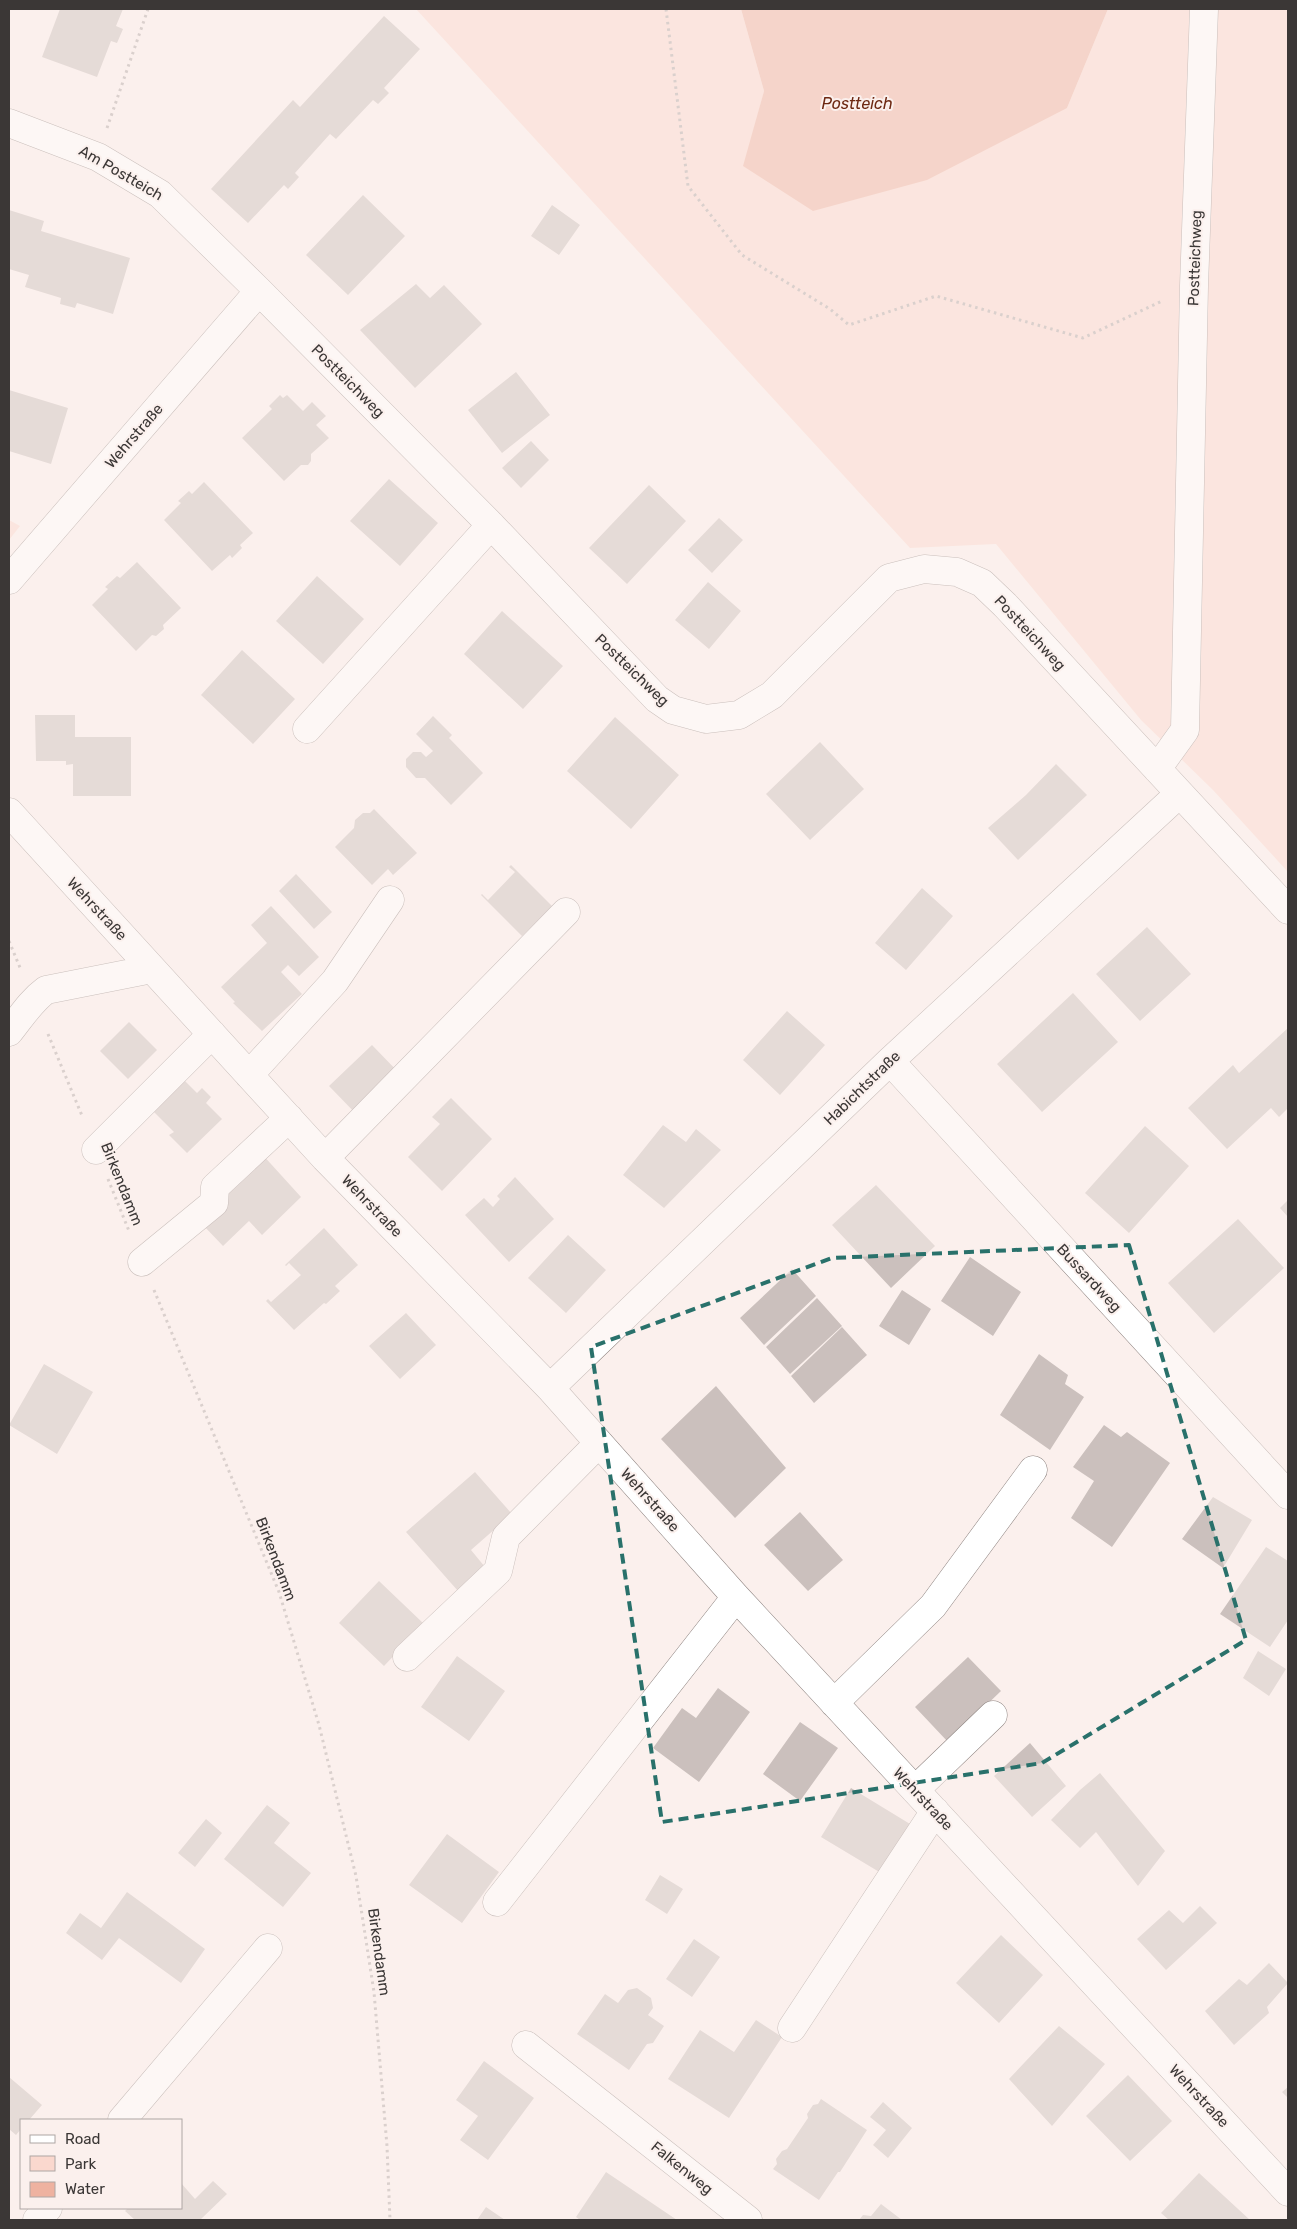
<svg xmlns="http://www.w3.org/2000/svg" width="1297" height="2229" font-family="Rubik,sans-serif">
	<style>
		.green { fill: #fad8ce }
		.water { fill: #eeb2a0 }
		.building { fill: #cbc0bd }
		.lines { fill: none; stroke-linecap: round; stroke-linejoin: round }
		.minor-casing { stroke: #8f8582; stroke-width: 29 }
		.path { stroke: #b1a8a6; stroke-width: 3; stroke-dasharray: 2.5 4; stroke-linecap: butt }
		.minor { stroke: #fff; stroke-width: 28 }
		.marked { fill: none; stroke: #29716b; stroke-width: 4; stroke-dasharray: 10 6; stroke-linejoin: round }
		.labels { text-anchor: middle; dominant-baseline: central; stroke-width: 4; stroke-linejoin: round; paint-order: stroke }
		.street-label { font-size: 15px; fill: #3b3736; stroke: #fbf0ed }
		.water-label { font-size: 16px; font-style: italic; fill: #6d2812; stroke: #fbf0ed }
	</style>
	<rect width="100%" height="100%" fill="#fbf0ed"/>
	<path class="green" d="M416,9H741L764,91L744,166L1067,108L1108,9H1288V872L1213,790L1141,720L996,544L910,548Z
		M9,520L20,526L9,540Z"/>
	<path class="water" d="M741,9H1108L1067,108L927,180L813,211L743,166L764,91Z"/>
	<path class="building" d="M60,9H123L116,26L123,29L117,43L111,41L97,77L42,57Z
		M384,16L420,49L384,88L389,93L378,104L373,100L336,139L330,134L295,173L299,177L288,189L284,185L248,223L211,189L293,100L300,107Z
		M363,195L405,236L348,295L306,255Z
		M552,205L580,225L559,255L531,236Z
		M9,210L44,221L41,231L130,258L113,314L77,303L75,308L60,304L61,298L25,287L29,275L9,269Z
		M416,284L430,298L444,285L482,324L415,388L360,330Z
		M516,372L550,415L502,453L468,410Z
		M9,390L68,408L51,464L9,451Z
		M280,395L283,398L287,395L303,411L312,402L326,416L316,425L329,438L311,454V461L308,465H301L284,481L242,438L272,409L269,406Z
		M531,441L549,460L521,488L502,468Z
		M389,479L438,523L400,566L350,521Z
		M204,482L253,533L240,545L242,548L232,558L230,555L212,571L164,520L181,503L178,501L189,491L192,494Z
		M649,485L686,521L627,584L589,548Z
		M719,518L743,540L712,573L688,550Z
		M137,562L181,608L163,625L164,629L156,636L152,635L136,651L92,605L108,589L105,587L117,576L120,578Z
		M317,576L364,619L323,664L276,621Z
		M708,582L741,611L709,649L675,620Z
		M502,611L563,666L523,709L464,654Z
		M242,650L295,699L253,744L201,695Z
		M35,715H75V737H131V796H73V764L66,765V761H36Z
		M433,716L452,735L449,738L483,773L451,805L425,778H416L406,767V759L413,752H421L426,757L433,751L416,734Z
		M615,717L679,775L631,829L567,771Z
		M820,742L864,789L810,840L766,794Z
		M1056,764L1087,795L1018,860L988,828L1026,795Z
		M374,809L417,853L393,875L388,869L372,885L335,847L354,828L355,820L363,813H370Z
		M511,865L552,906L522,936L481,895L482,894L488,900L515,872L509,867Z
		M296,874L332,912L314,929L279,891Z
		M922,888L953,916L906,970L875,943Z
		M271,906L319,957L299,976L288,965L281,972L302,994L262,1031L233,1003L235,1002L221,987L267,943L251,925Z
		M1147,927L1191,974L1140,1021L1096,974Z
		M1073,993L1118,1042L1042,1112L997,1064Z
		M787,1011L825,1045L780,1095L743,1060Z
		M129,1022L157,1050L128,1079L100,1051Z
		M1288,1028V1108L1279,1117L1271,1108L1227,1149L1188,1108L1233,1065L1239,1073Z
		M372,1045L402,1076L360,1118L329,1086Z
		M182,1078L197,1093L202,1088L211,1097L206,1103L222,1119L187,1153L169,1135L174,1132L150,1108Z
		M451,1098L492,1139L442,1191L408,1157L440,1124L432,1117Z
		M663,1125L686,1142L696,1129L721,1150L664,1208L623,1175Z
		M1145,1126L1189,1166L1129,1233L1085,1193Z
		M261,1153L301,1197L262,1235L249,1221L223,1246L202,1224L221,1192Z
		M515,1177L554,1219L509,1262L465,1215L484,1198L493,1207L500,1199L497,1196Z
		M876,1185L935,1246L891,1288L832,1225Z
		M1288,1200V1217L1280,1208Z
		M1238,1219L1284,1268L1214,1333L1168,1283Z
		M324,1228L358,1265L335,1286L340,1291L326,1304L324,1303L294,1330L266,1301L268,1299L271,1302L301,1275L289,1263L286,1266L285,1265Z
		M568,1235L606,1270L566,1313L528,1278Z
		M970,1257L1021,1292L993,1336L941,1301Z
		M792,1269L816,1296L764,1345L740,1318Z
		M902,1290L931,1309L909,1345L879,1326Z
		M817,1298L842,1326L790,1374L766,1347Z
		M406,1313L436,1345L400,1379L369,1346Z
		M842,1327L867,1355L814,1403L791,1376Z
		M1039,1354L1068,1375L1065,1384L1084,1397L1050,1450L1000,1415Z
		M44,1364L93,1392L57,1454L9,1425Z
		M716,1386L786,1468L735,1518L661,1439Z
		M1104,1425L1121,1437L1127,1432L1170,1463L1112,1547L1071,1518L1094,1481L1073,1467Z
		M475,1472L512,1514L471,1550L485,1567L458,1591L406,1532Z
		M1213,1497L1252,1520L1223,1568L1182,1539Z
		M800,1512L843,1560L808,1591L764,1545Z
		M1266,1547L1288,1561V1620L1270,1647L1220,1614Z
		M379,1581L424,1624L384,1666L339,1623Z
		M1258,1651L1286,1669L1269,1696L1243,1678Z
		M457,1656L505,1691L469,1741L421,1707Z
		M968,1657L1001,1691L948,1742L915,1707Z
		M718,1688L750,1712L699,1782L653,1748L682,1708L696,1718Z
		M800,1722L838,1748L800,1801L763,1774Z
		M1030,1743L1066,1786L1032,1817L994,1776Z
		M1100,1773L1165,1851L1138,1886L1096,1832L1080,1848L1051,1820L1080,1790Z
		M851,1788L915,1827L886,1876L821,1837Z
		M267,1805L290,1823L274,1843L311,1873L283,1907L224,1859Z
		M206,1819L222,1833L195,1867L178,1853Z
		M447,1834L499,1872L462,1923L409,1885Z
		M660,1875L683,1889L667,1914L645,1900Z
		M127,1892L205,1949L181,1983L119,1938L102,1960L66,1933L80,1913L101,1928Z
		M1200,1906L1217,1923L1166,1970L1137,1939L1169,1910L1183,1923Z
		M1001,1935L1043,1975L999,2023L956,1983Z
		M694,1939L720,1957L692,1997L666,1979Z
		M1269,1963L1288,1983L1267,2007L1269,2013L1234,2045L1205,2011L1239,1979L1247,1985Z
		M637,1988L651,1998L653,2008L648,2015L664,2026L653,2043L647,2044L629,2070L577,2034L605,1994L618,2003L628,1990Z
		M756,2020L782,2037L729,2118L668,2079L700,2030L734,2052Z
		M1059,2026L1105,2064L1052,2126L1009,2079Z
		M484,2061L534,2098L488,2160L460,2140L478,2116L456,2100Z
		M1128,2075L1172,2121L1130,2161L1086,2116Z
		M9,2077L42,2105L29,2120H21V2129L16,2135L9,2129Z
		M1288,2087V2098L1282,2092Z
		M821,2099L867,2130L840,2172H838L819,2200L773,2169L777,2164L776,2159L782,2151L787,2149L808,2118L807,2114L813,2105L818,2104Z
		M883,2102L912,2128L888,2158L873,2145L886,2130L870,2117Z
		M606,2172L677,2220H580L576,2217Z
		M1199,2173L1250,2220H1169L1161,2213Z
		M213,2181L227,2194L200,2220H135L125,2211L128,2208H181V2183L195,2199Z
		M881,2204L902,2220H859L863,2215L871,2216Z
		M486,2207L505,2220H477Z"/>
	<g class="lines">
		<g class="minor-casing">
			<path id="minor" d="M9,123L98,157L160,194L259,291L491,525L657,699L673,710L706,719L739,715L772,695L889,578L924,569L957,572L982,583L1005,605L1288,910
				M9,580L259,291
				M307,729L491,525
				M1157,769L1185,730L1194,286L1204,9
				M9,812L325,1158L550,1388L736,1597L1288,2192
				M9,1032C21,1017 31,1001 46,990L152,969
				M890,1061L1288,1495
				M249,1075L335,981L390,900
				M96,1150L212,1034
				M325,1158L566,912
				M142,1262L214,1203L215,1187L289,1118
				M550,1388L890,1061L1179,794
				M407,1657L498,1571L506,1537L599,1443
				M834,1703L933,1606L1033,1470
				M915,1790L993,1715
				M497,1902L736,1597
				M792,2028L935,1811
				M526,2045L748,2220
				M122,2120L268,1948
				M37,2220L48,2208"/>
		</g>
		<path class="path" d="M666,9L688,186L742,255L830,309L849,325L936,296L1083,338L1162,301
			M107,128L148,9
			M9,941L21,970
			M48,1034L83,1118
			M108,1179L129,1231
			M154,1290L279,1592L319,1725L356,1876L374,1992L387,2146L390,2220"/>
		<use href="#minor" class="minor"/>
	</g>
	<path d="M0 0H1297V2229H0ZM1129,1245L1246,1640L1042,1763L662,1822L591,1347L832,1258Z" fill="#fbf0ed" fill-opacity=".55" fill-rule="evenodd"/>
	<path class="marked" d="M1129,1245L1246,1640L1042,1763L662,1822L591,1347L832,1258Z"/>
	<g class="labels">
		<g class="street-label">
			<text transform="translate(121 173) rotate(30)">Am Postteich</text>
			<text transform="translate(1195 258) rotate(-88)">Postteichweg</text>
			<text transform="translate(348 381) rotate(45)">Postteichweg</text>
			<text transform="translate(134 436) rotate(-49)">Wehrstraße</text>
			<text transform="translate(1030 633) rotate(47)">Postteichweg</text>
			<text transform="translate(632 670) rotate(44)">Postteichweg</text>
			<text transform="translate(97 909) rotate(47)">Wehrstraße</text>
			<text transform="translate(862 1088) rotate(-44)">Habichtstraße</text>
			<text transform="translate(122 1184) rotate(68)">Birkendamm</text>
			<text transform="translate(372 1206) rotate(46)">Wehrstraße</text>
			<text transform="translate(1089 1278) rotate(47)">Bussardweg</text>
			<text transform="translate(650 1500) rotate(48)">Wehrstraße</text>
			<text transform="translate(276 1559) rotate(69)">Birkendamm</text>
			<text transform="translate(923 1799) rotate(47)">Wehrstraße</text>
			<text transform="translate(379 1952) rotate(82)">Birkendamm</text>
			<text transform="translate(1199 2096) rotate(47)">Wehrstraße</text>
			<text transform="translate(682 2168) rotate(39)">Falkenweg</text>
		</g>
		<g class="water-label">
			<text x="857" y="103">Postteich</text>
		</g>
	</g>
	<rect width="1297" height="2229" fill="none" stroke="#3b3736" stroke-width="20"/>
	<rect x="20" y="2119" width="162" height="90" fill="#fbf0ed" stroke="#aea6a4"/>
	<rect x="30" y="2135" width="25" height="8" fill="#ffffff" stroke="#aea6a4"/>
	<text x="65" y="2144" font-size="15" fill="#3b3736">Road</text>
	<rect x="30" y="2156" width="25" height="15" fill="#fad8ce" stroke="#aea6a4"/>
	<text x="65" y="2169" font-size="15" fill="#3b3736">Park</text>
	<rect x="30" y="2182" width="25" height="15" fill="#eeb2a0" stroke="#aea6a4"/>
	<text x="65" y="2194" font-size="15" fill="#3b3736">Water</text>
</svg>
